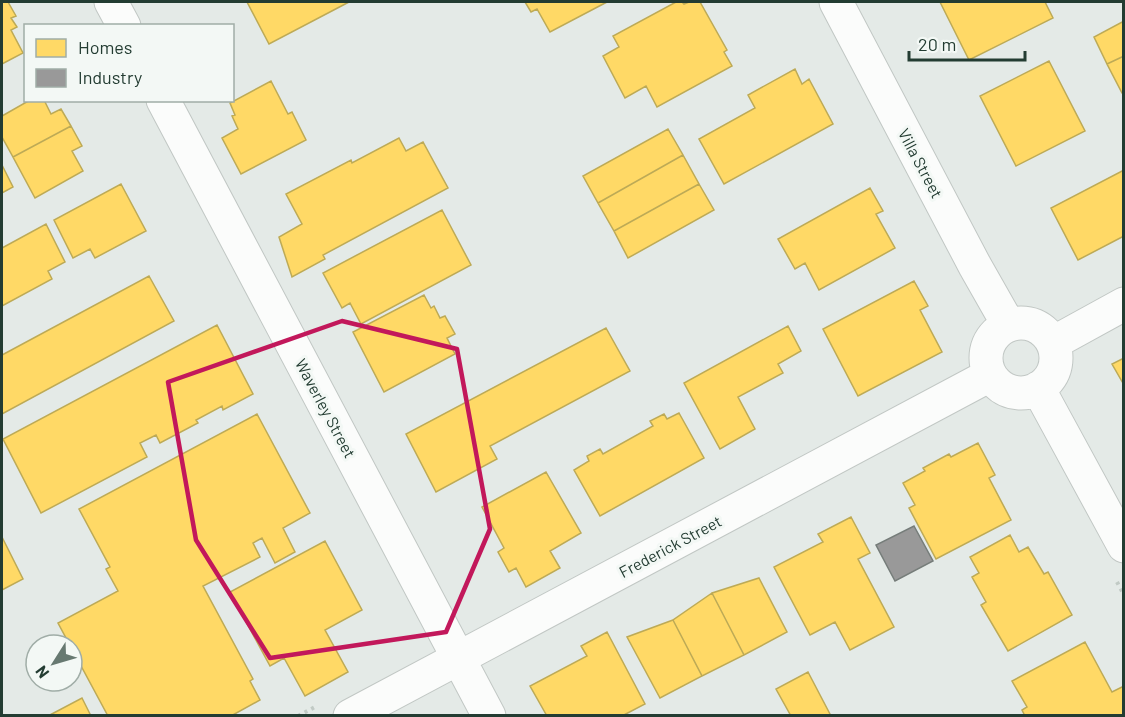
<svg xmlns="http://www.w3.org/2000/svg" width="1125" height="717" font-family="Barlow,sans-serif">
	<style>
		.homes { fill: #ffd966; stroke: #bdaa56; stroke-width: 1.5 }
		.industry { fill: #999; stroke: #767d7a; stroke-width: 1.5 }
		.lines { fill: none; stroke-linecap: round; stroke-linejoin: round }
		.street-casing { stroke: #c1c7c4; stroke-width: 35 }
		.path { stroke: #c1cac5; stroke-width: 4; stroke-dasharray: 3 4.5; stroke-linecap: butt }
		.street { stroke: #fbfcfb; stroke-width: 33 }
		.marked { fill: none; stroke: #c2185b; stroke-width: 4.5; stroke-linejoin: round }
		.labels { text-anchor: middle; dominant-baseline: central; stroke-width: 6; stroke-linejoin: round; paint-order: stroke }
		.street-label { font-size: 16px; fill: #233c32; stroke: #f3f8f5 }
	</style>
	<rect width="100%" height="100%" fill="#e4eae7"/>
	<path class="homes" d="M2,2H8L16,16L11,18L17,27L11,30L23,53L2,64Z
		M247,2H349L269,44Z
		M525,2H607L550,32L537,9L531,12Z
		M676,2H682L684,4L689,2H700L727,50L724,52L732,66L657,107L646,86L625,98L603,56L619,47L613,36Z
		M940,2H1045L1053,18L969,60Z
		M1124,21V56L1107,64L1094,37Z
		M1124,56V93H1122L1107,64Z
		M1049,61L1085,131L1016,166L980,96Z
		M795,69L802,84L809,79L833,124L724,184L699,139L755,108L748,95Z
		M271,81L288,114L292,112L306,140L241,174L222,138L238,129L232,116L235,115L230,103Z
		M30,100H44L51,114L61,109L71,126L13,157L2,137V116Z
		M71,126L82,146L72,151L83,171L35,198L13,157Z
		M668,129L683,155L598,203L583,176Z
		M399,138L406,151L423,142L448,188L323,255L325,259L292,277L279,237L302,224L286,194L351,160L352,163Z
		M683,155L699,184L614,231L598,203Z
		M2,165L13,187L2,193Z
		M1124,170V236L1078,260L1051,208Z
		M121,184L146,231L95,258L90,249L73,258L54,220Z
		M699,184L714,210L628,258L614,231Z
		M870,188L883,211L876,214L895,248L819,290L805,263L795,269L778,239Z
		M442,210L471,265L361,324L350,303L342,308L323,273Z
		M46,224L65,262L48,271L52,279L2,306V248Z
		M149,276L174,321L2,414V355Z
		M914,281L928,306L920,310L942,352L858,396L823,329Z
		M424,295L431,308L434,306L440,318L445,316L455,334L447,338L455,354L384,392L353,332Z
		M217,325L253,394L223,410L222,406L196,420L198,423L160,443L156,435L140,443L147,457L41,513L3,439Z
		M788,326L801,351L778,364L783,373L738,397L755,429L720,449L684,383Z
		M606,328L630,371L490,446L497,459L436,492L406,434Z
		M1124,358V385L1112,364Z
		M679,413L704,458L600,516L574,470L589,461L587,456L600,449L603,454L653,426L650,421L664,414L667,419Z
		M257,414L310,513L283,528L295,552L275,563L262,538L253,543L260,557L203,586L253,679L250,681L260,700L231,716H108L58,623L118,591L106,569L110,567L79,509Z
		M978,443L995,475L989,478L1011,520L936,559L909,508L915,505L903,483L925,471L923,468L949,454L951,457Z
		M546,472L581,533L550,551L560,568L526,587L516,568L509,572L498,552L504,548L482,507Z
		M851,517L870,553L858,559L894,627L850,650L835,622L810,635L774,567L823,542L818,534Z
		M1010,535L1019,552L1028,547L1044,574L1048,572L1072,615L1008,651L981,605L986,602L972,577L979,573L970,557Z
		M2,537L23,579L2,590Z
		M325,541L362,610L325,630L348,672L305,696L284,658L270,666L230,592Z
		M759,578L787,632L744,655L712,593Z
		M712,593L744,655L702,676L673,620Z
		M673,620L702,676L660,698L627,637Z
		M607,632L645,704L622,716H547L530,686L587,656L581,646Z
		M1085,642L1112,692L1124,686V716H1025L1022,710L1027,707L1012,681Z
		M808,672L831,716H791L776,689Z
		M82,698L91,716H48Z"/>
	<path class="industry" d="M914,526L933,561L895,581L876,545Z"/>
	<g class="lines">
		<g class="street-casing">
			<path id="street" d="M111,2L124,26
				M836,2L975,266L1008,324
				M163,100L489,716
				M986 358a35 35 0 1 1 70 0a35 35 0 1 1-70 0Z
				M1053,343L1124,304
				M1038,388L1124,546
				M350,716L990,375"/>
		</g>
		<path class="path" d="M1117,582L1124,595
			M298,716L315,707"/>
		<use href="#street" class="street"/>
	</g>
	<path class="marked" d="M342,321L457,349L490,529L446,632L270,658L196,540L168,382Z"/>
	<g class="labels">
		<g class="street-label">
			<text transform="translate(921 163) rotate(62)">Villa Street</text>
			<text transform="translate(326 408) rotate(62)">Waverley Street</text>
			<text transform="translate(670 546) rotate(-28)">Frederick Street</text>
		</g>
	</g>
	<rect width="1125" height="717" fill="none" stroke="#233c32" stroke-width="6"/>
	<rect x="24" y="24" width="210" height="78" fill="#f3f8f5" stroke="#a0ada7" stroke-width="1.5"/>
	<rect x="36" y="39" width="30" height="18" fill="#ffd966" stroke="#a0ada7" stroke-width="1.5"/>
	<text x="78" y="54" font-size="18" fill="#233c32">Homes</text>
	<rect x="36" y="69" width="30" height="18" fill="#999999" stroke="#a0ada7" stroke-width="1.5"/>
	<text x="78" y="84" font-size="18" fill="#233c32">Industry</text>
	<g transform="translate(54 663) rotate(233)"><circle r="28" fill="#f3f8f5" stroke="#a0ada7" stroke-width="1.5"/>
	<path d="M0-4.5L10 22L0 15L-10 22Z" fill="#677971"/>
	<text y="-9" font-size="16" font-weight="bold" text-anchor="middle" fill="#233c32">N</text>
	</g>
	<path d="M909 51v9h116v-9" fill="none" stroke="#233c32" stroke-width="3"/>
	<text x="918" y="51" font-size="18" fill="#233c32" stroke="#f3f8f5" stroke-width="4.5" paint-order="stroke">20 m</text>
</svg>
